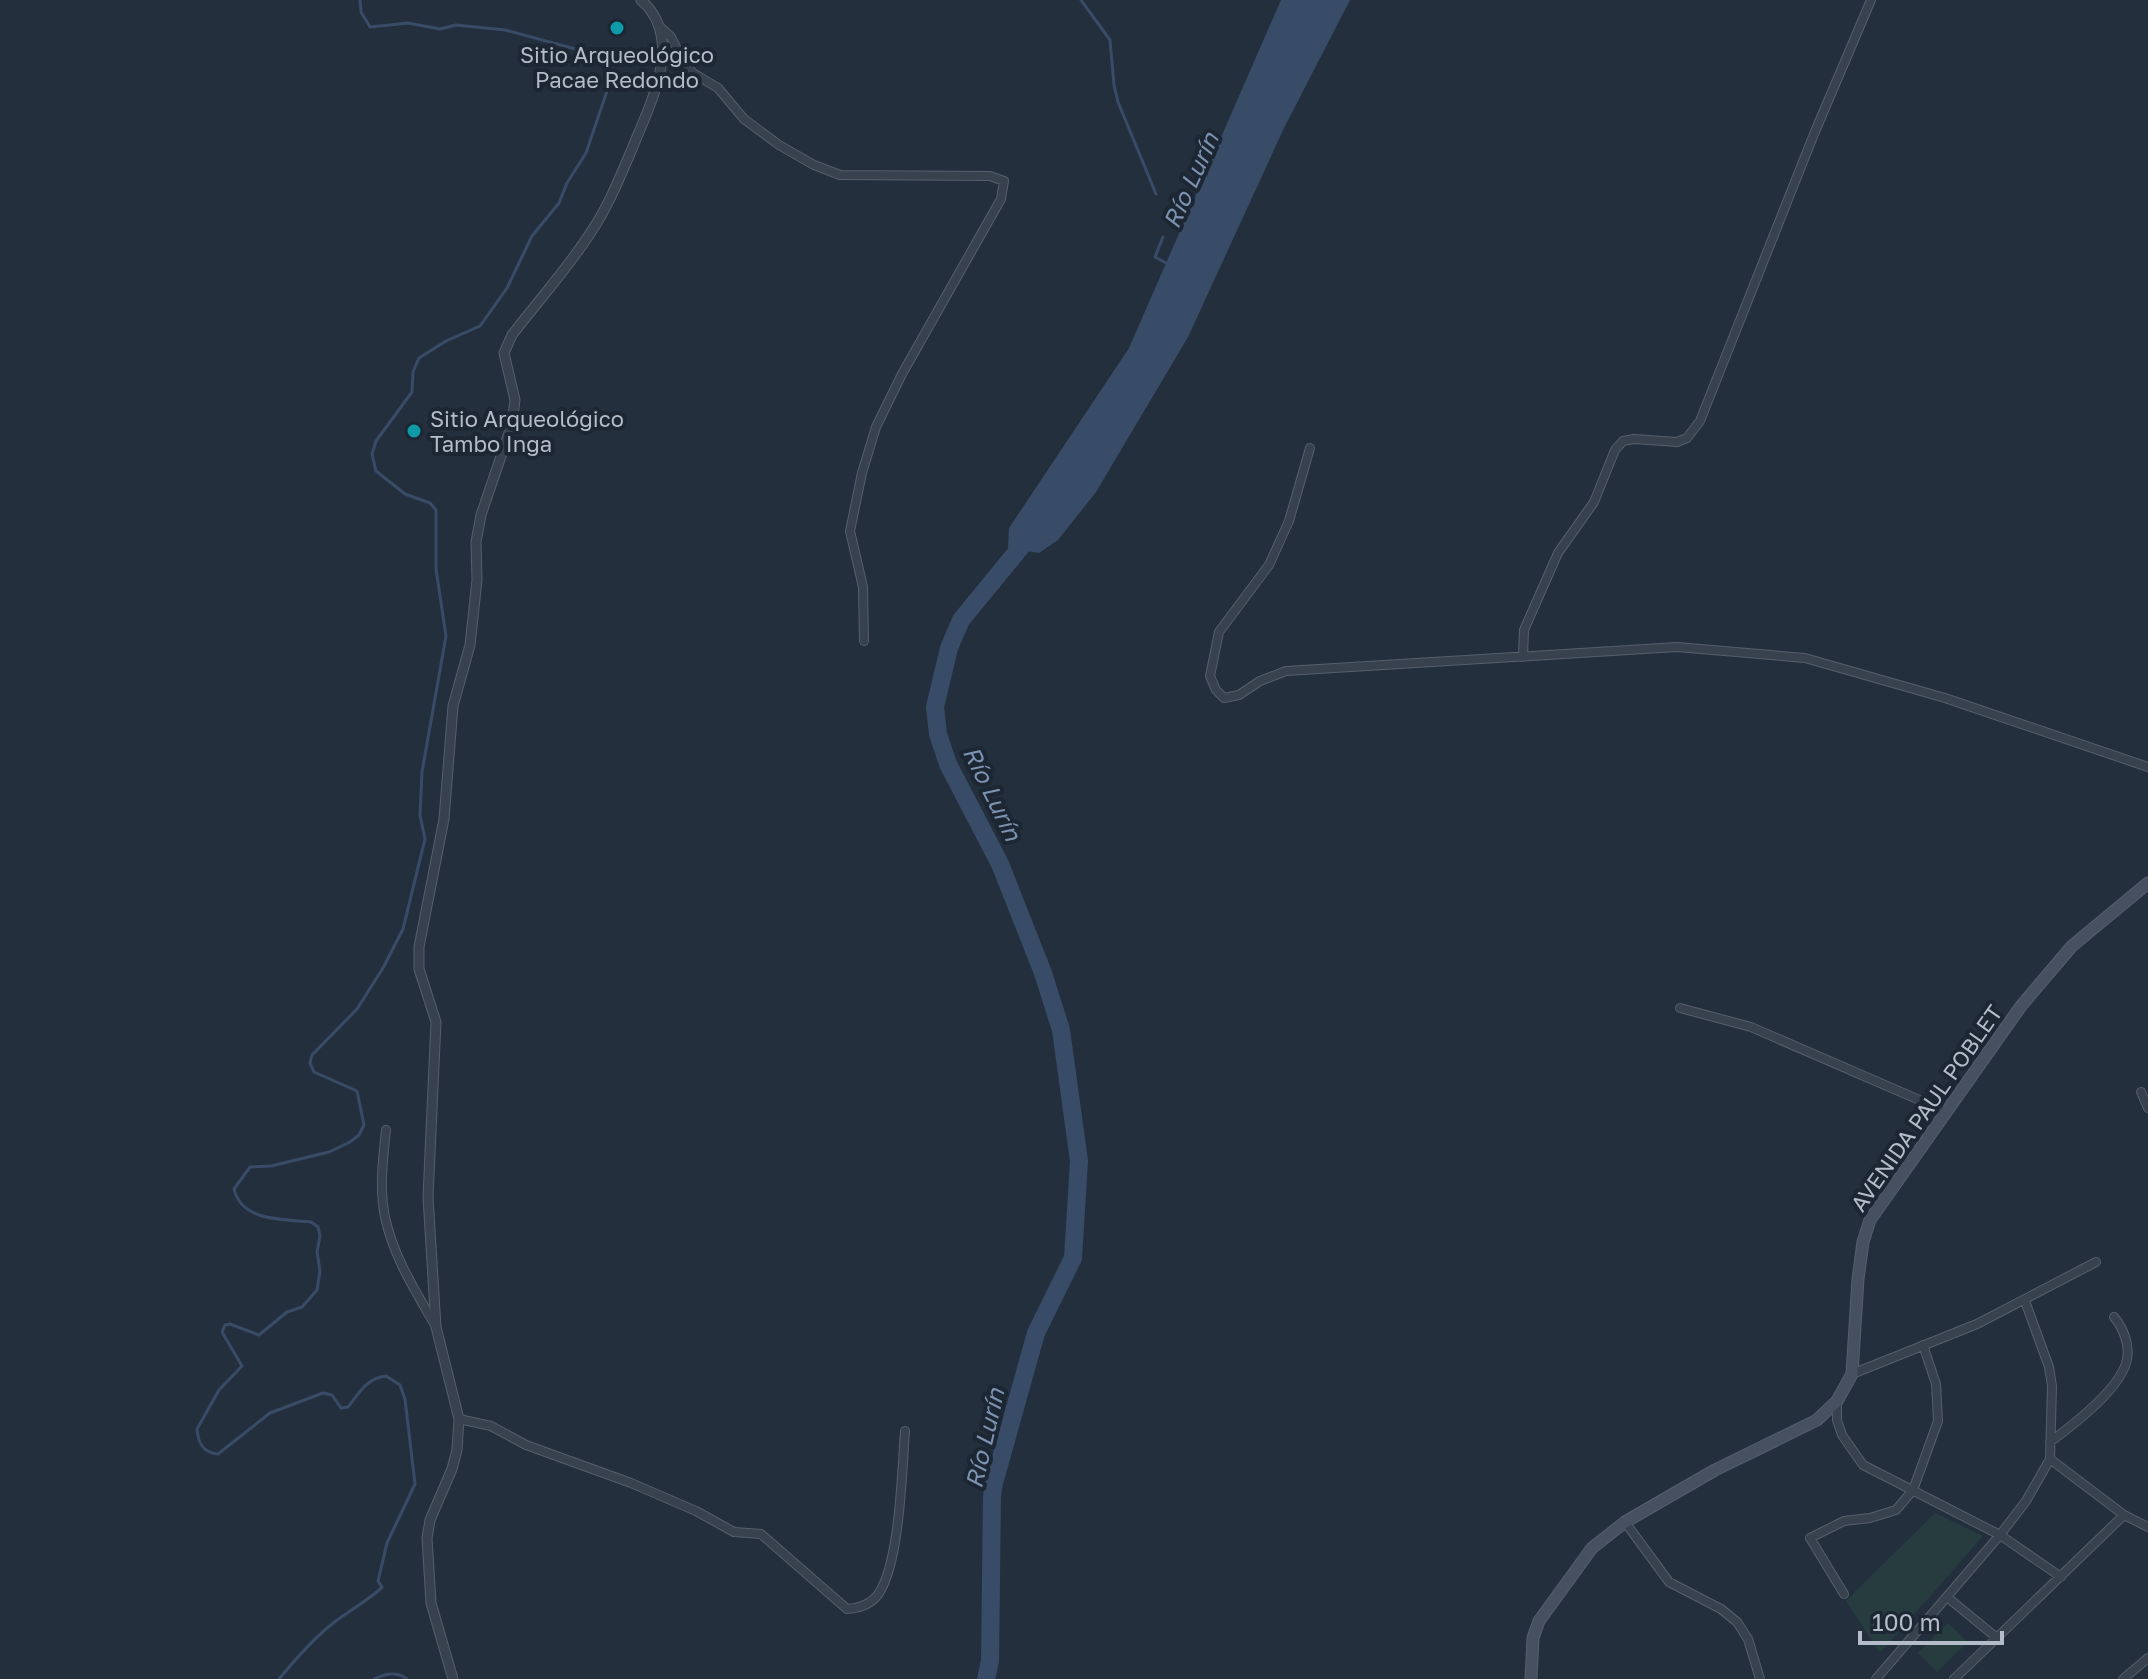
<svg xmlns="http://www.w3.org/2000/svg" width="2148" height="1679" font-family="'Golos Text',sans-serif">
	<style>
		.green { fill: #263c3f }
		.water { fill: #394c67 }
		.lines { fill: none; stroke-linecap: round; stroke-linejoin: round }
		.stream { stroke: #394c67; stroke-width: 3 }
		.river { stroke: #394c67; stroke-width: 18 }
		.minor-casing { stroke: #565f6c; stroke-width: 10 }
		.tertiary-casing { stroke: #565f6c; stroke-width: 11 }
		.secondary-casing { stroke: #565f6c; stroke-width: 13 }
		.minor { stroke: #38414e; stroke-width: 8 }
		.tertiary { stroke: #38414e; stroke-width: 9 }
		.secondary { stroke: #465061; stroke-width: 11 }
		.culture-dot { fill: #0f9aa8; stroke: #1d2633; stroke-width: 3 }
		.labels { text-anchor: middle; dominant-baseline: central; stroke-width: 8; stroke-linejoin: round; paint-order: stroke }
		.poi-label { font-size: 22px; fill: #b4bcc9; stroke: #1d2633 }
		.street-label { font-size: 22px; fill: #b4bcc9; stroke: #1d2633 }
		.water-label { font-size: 24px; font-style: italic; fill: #7c92b1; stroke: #1d2633 }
	</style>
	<rect width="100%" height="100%" fill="#242f3e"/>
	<path class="green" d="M1935,1513L1983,1536L1880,1653L1846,1601Z
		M1948,1623L1968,1642L1937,1672L1918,1653Z"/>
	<path class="water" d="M1281,0H1350L1284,128L1188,337L1096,492L1058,540L1039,553L1008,548L1009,528L1129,348Z"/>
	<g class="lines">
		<path class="stream" d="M1081,0L1110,40L1114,85L1118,102L1156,194
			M1163,237L1155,257L1168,264
			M279,1679C295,1660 312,1640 332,1624C343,1615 376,1595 382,1587L378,1581L387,1543L415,1484L405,1399L400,1385L386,1376C367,1378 359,1393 348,1407L341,1408L332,1395L323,1393L270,1413L218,1454C203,1453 198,1443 197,1429L219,1390L242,1366L222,1332L225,1325L230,1324L259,1335L287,1312L302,1307L317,1290L320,1271L317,1252L320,1236L318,1227L311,1222C283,1219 242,1222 234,1189L250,1167L271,1166L329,1152L350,1142L359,1135L364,1125L357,1091L314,1072L310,1063L312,1055L357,1009L383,968L403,929L425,839L420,815L422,772L446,636L436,569V510L430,503L405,494L376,471L372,454L376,441L412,392L413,372L419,358L446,341L480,326L507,288L532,236L559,203L567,183L586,153L607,91L612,70L610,62L605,57L505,30L456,25L440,29L408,23L370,27L361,12L360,0
			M374,1679C384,1674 397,1671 407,1679"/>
		<path class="river" d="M986,1679L990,1661L992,1496L994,1483L1036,1333L1073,1258L1079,1161L1061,1030L1043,973L1000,864L948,764L938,734L935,707L949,648L961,620L1034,531"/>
		<g class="minor-casing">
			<path id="minor" d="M658,25L671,37L684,63L693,73L718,88L744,119L779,145L814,165L840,175L990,176L1004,181L1001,199L902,374L876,427L862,473L850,531L863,587L864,641
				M1310,448L1289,521L1269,565L1219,632L1210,676L1216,690L1224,698L1239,695L1260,681L1286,671L1677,647L1805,658L1945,698L2148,767
				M1523,657L1524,630L1558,553L1594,502L1615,450L1623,441L1634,439L1677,442L1687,438L1700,421L1814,134L1871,0
				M1680,1008L1751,1027L1947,1112
				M2141,1092L2148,1108
				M386,1130C383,1159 379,1188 385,1217C393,1256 416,1292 435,1325
				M1852,1374L1977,1324L2096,1262
				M1837,1401V1420L1842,1435L1863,1465L2000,1535L2061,1577
				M459,1419L491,1426L526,1445L631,1483L696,1511L734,1532L761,1534L847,1609C861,1608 872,1604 879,1593C900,1561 902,1470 905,1431
				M2050,1442C2073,1425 2122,1388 2127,1359C2130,1344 2123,1328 2114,1317
				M2050,1459L2124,1515L2148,1527
				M1625,1522L1669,1582L1721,1609L1737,1622L1748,1639L1760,1679
				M1844,1594L1810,1538L1844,1521L1870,1518L1896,1510L1913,1490L1938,1421L1936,1384L1923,1345
				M1947,1597L1997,1638
				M1876,1679L2000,1535L2026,1501L2050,1459L2052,1386L2049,1367L2025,1301
				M1954,1679L2124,1515
				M2123,1679L2148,1658"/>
		</g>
		<g class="tertiary-casing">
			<path id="tertiary" d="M453,1679L431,1603L427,1538L430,1520L452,1469L457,1450L459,1419L436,1327L428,1197L436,1022L419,969V947L444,819L453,706L470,645L477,580L476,542L481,515L512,424L515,400L504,353L512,335C538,301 568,268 591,232C608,207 620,177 632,149C649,106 686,39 641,0"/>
		</g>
		<g class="secondary-casing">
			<path id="secondary" d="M1531,1679L1533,1638L1539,1621L1592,1548L1625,1522L1715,1470L1817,1420L1837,1401L1852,1374L1858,1279L1863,1242L1870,1220L2021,1006L2072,946L2148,883"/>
		</g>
		<use href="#minor" class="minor"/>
		<use href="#tertiary" class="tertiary"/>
		<use href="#secondary" class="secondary"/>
	</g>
	<g class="culture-dot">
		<circle cx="617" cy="28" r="8"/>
		<circle cx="414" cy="431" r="8"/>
	</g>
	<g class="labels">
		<g class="poi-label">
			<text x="617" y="54">Sitio Arqueológico<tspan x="617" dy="25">Pacae Redondo</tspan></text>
			<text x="430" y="418" text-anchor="start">Sitio Arqueológico<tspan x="430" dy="25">Tambo Inga</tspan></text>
		</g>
		<g class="street-label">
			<text transform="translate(1926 1108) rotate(-55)">AVENIDA PAUL POBLET</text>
		</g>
		<g class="water-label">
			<text transform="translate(1190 180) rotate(-66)">Río Lurín</text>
			<text transform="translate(993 793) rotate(64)">Río Lurín</text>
			<text transform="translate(984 1438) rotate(-77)">Río Lurín</text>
		</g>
	</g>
	<path d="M1860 1631v12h142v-12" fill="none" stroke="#b4bcc9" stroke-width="4"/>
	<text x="1872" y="1631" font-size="24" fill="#b4bcc9" stroke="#1d2633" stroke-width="6" paint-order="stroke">100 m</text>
</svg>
